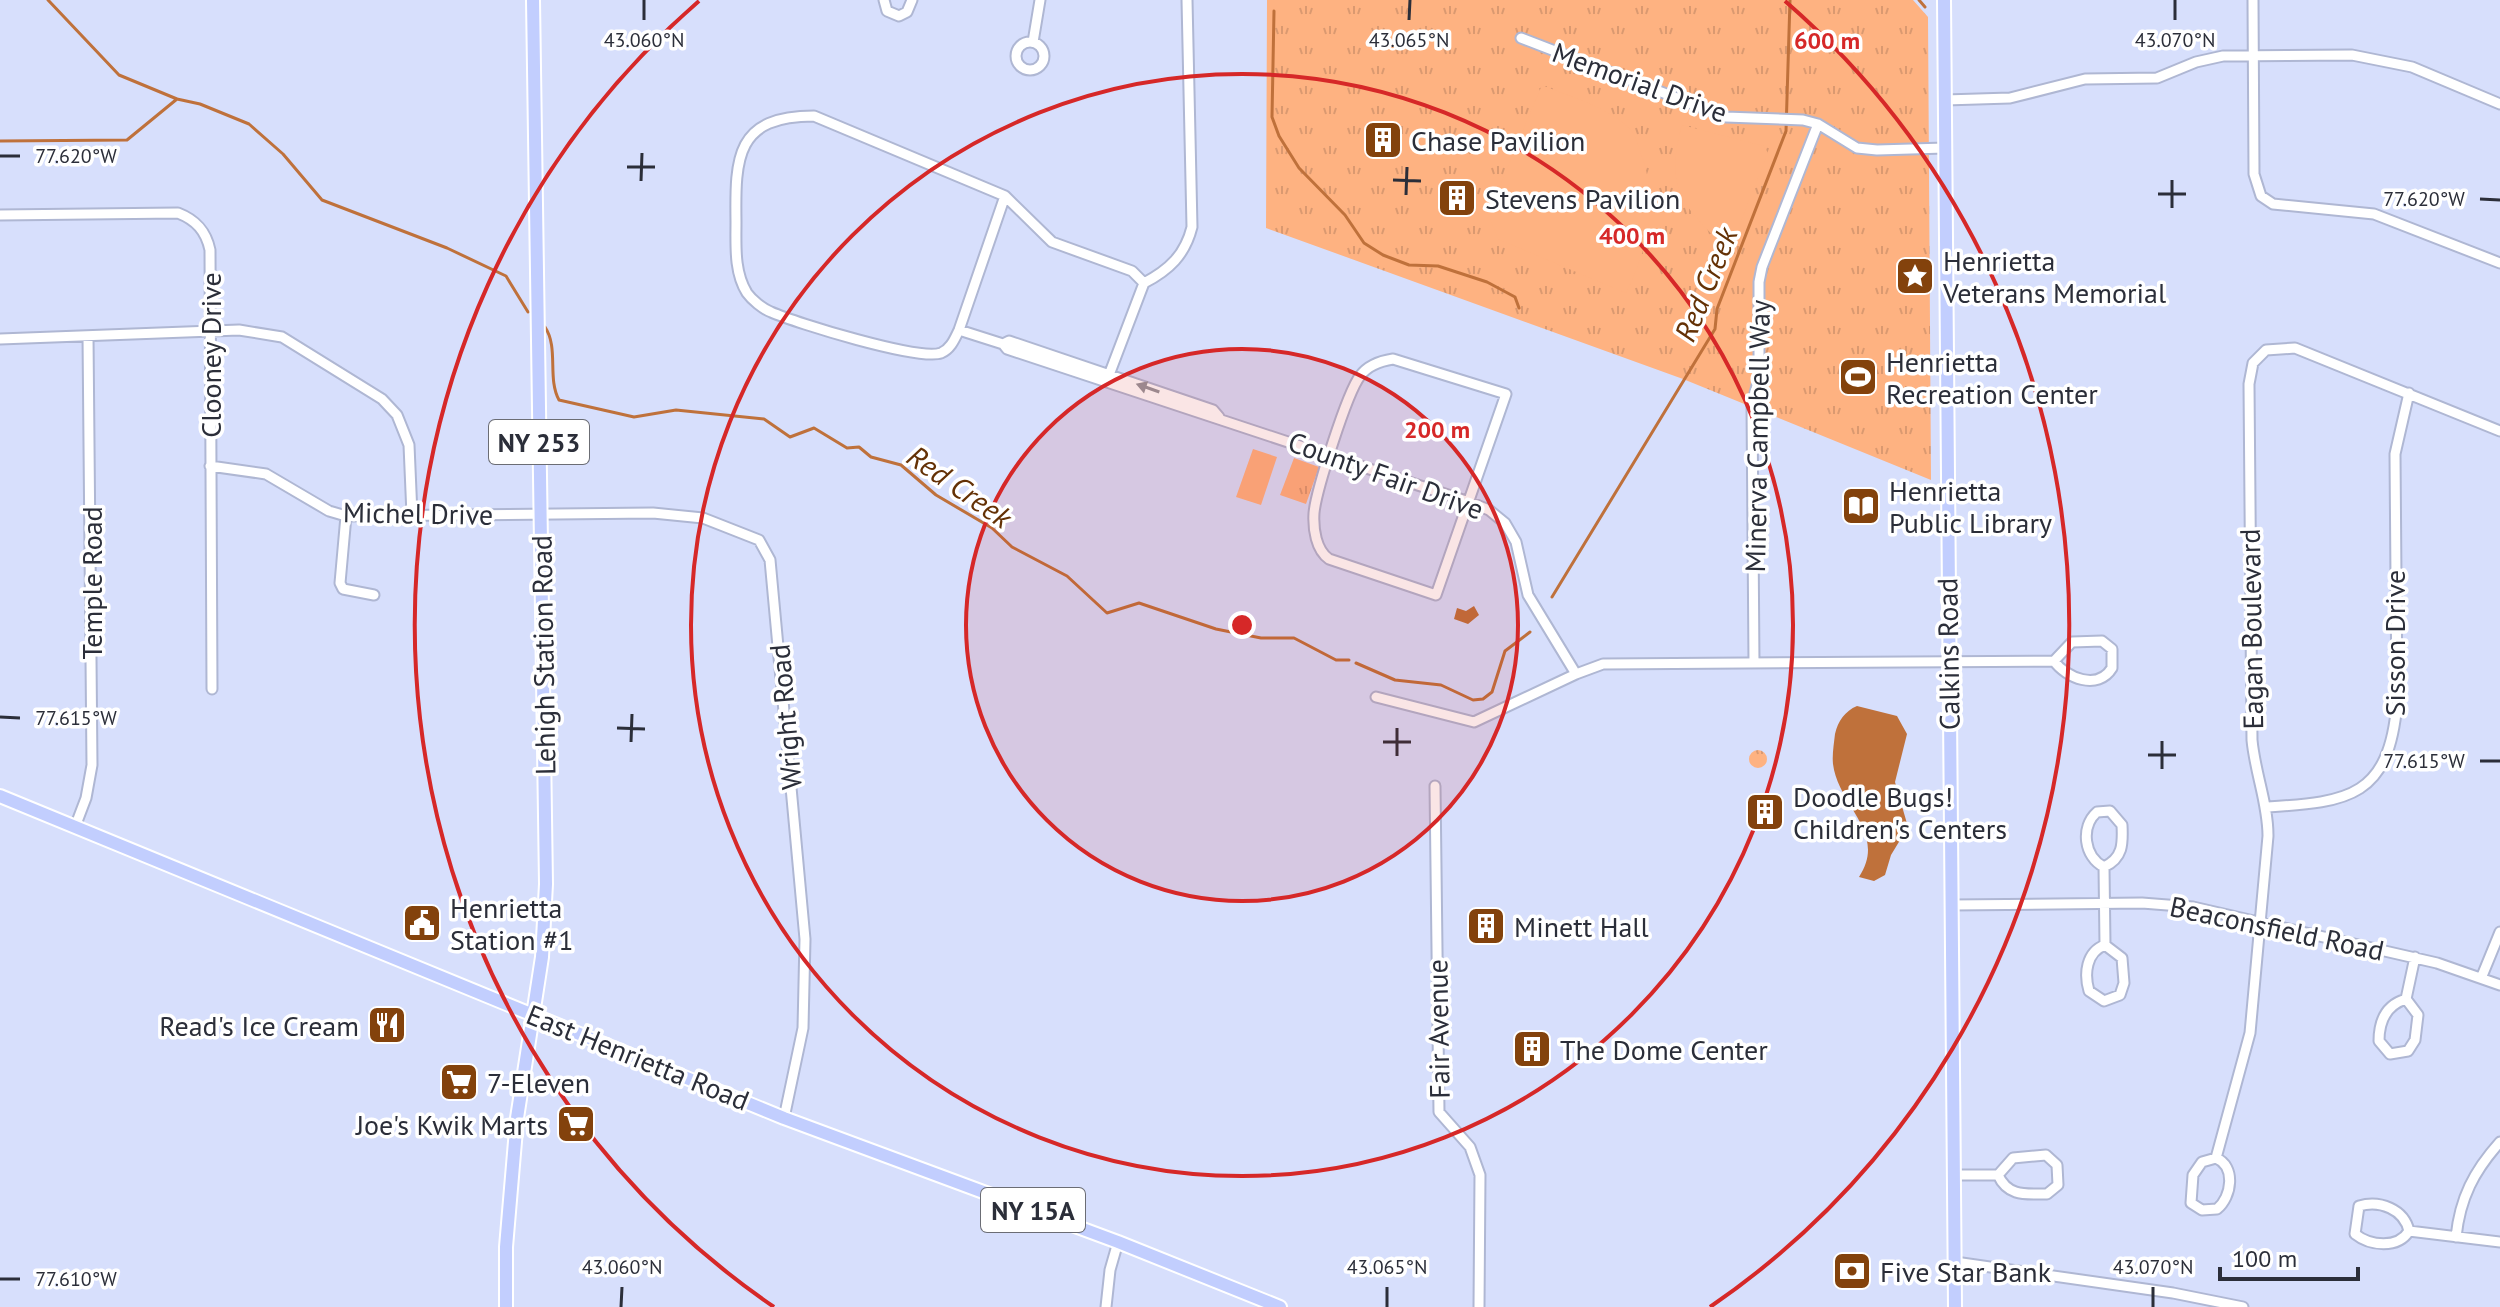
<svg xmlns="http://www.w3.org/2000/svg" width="2500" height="1307" font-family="'PT Sans',sans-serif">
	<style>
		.grass { fill: url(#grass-tufts) }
		.garden { fill: #feb281 }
		.water { fill: #bf713b }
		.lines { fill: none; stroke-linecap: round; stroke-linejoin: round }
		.stream { stroke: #bf713b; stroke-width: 3 }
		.minor-casing { stroke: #afb7d3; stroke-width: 13 }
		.major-casing { stroke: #fff; stroke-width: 16 }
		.minor { stroke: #fff; stroke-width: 9 }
		.major { stroke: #c2cefe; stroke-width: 12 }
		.oneway { fill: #95969c }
		.ticks { fill: none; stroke: #2b2e39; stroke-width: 3 }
		.ring { fill: none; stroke: #d62828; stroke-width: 4 }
		.labels { text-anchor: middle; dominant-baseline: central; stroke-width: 7; stroke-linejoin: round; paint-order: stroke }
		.shield { fill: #fff; stroke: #6b6d74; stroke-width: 2 }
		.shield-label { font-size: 26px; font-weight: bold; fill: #2b2e39 }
		.street-label { font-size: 28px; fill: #2b2e39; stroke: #fff }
		.poi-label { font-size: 28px; fill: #2b2e39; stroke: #fff; text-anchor: start }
		.water-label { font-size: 30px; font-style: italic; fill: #643105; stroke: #fff }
		.ticks-label { font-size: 20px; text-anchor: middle; fill: #2b2e39; stroke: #fff; stroke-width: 7; stroke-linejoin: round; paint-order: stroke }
		.centre { fill: #d62828; stroke: #fff; stroke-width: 4 }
		.ring-label { font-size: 24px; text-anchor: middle; font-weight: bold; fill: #d62828; stroke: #fff; stroke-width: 7; stroke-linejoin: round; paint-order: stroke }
	</style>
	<defs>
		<pattern id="grass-tufts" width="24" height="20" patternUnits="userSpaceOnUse" patternTransform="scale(2)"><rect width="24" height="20" fill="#feb281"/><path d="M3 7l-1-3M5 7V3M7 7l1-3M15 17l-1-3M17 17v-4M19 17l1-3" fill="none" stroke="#da9970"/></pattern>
	</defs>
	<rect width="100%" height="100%" fill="#d7dffc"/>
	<path class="grass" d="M1267,0H1913L1928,17L1931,480L1683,379L1266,228Z
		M1294,458L1319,467L1306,504L1280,495Z
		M1749 759a9 9 0 1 1 18 0a9 9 0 1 1-18 0Z"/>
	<path class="garden" d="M1542,85C1570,97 1608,107 1630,129C1635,134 1638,145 1640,151C1659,200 1649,247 1626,293L1498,239L1488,214Z
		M1682,125L1764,146L1768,153L1729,251C1685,207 1663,192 1682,125Z
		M1253,449L1277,457L1261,505L1236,497Z"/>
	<path class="water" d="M1474,606L1479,615L1468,624L1454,619L1457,608L1466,611Z
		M1857,706L1897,716L1907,734L1895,782L1908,827L1891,855L1885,875L1874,881L1859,877C1888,833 1838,806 1833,764C1832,755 1834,743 1835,734C1838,721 1845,711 1857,706Z"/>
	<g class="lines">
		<path class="stream" d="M48,0L119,75L177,99
			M1919,0L1925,7
			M1274,11L1272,117L1279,136L1299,168L1345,215L1364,243L1383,255L1409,265L1438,266L1487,282L1515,297L1519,308
			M0,141L127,140L177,99L200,104L249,124L283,154L322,200L447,248L506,276L528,312
			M545,327C559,348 547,378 559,400L634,417L676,410L764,419L790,437L814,428L847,448L859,447L871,457L901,465L936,495L992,528L1012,547L1067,576L1107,613L1139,603L1216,629L1261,638H1294L1336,660H1349
			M1552,597L1715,329L1717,309L1786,131L1790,0
			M1356,663L1395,680L1441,685L1473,700L1483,699L1492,692L1505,651L1530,632"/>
		<g class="minor-casing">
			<path id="minor" d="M884,0L887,11L899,16L907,12L912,0
				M2253,0L2254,174L2261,196L2273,204L2374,214L2500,263
				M1521,38L1726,117L1803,120L1818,124L1857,148L1877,150L1945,148
				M1016 56a14 14 0 1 1 28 0a14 14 0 1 1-28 0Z
				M1033,42L1040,0
				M1945,100L2010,98L2085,79L2157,78L2196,62L2223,56L2352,55L2412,67L2500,104
				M1005,196L959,330C955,338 951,349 941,353C919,361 796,323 771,312C763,309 752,300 747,293C734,272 736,246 736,222C735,157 736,116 814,116L1005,196L1052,242L1132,271L1144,283
				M0,215L178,213C196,220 206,231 210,250L212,689
				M1144,283C1169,270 1185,255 1192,227L1187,0
				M959,330L1003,344
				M0,339L239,330L282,337L382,399L397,415L409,445L412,515
				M1393,359L1506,394L1436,595L1329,559C1316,550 1313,529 1314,513C1316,491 1347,393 1360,376C1368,365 1380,361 1393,359Z
				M1109,375L1144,283
				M1219,417L1213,410L1009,341L1003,344L1007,349L1469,502L1489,510L1505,523L1516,542L1528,595L1576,674L1474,722L1376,697
				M210,466L266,474L329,511L346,516L653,513L703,518L759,540L770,560L805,939L803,1028L784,1118
				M346,516L340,583L343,589L374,595
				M1754,663L1752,405L1759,378V282L1762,267L1818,124
				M1576,674L1603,664L2054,661C2066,678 2098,691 2112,668V649L2102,641L2072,642L2054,661
				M1435,786L1439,1112L1470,1147L1480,1175L1479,1307
				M2268,807C2349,802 2389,797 2397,703L2395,454L2409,393
				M75,827L86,798L92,765L88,336
				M2104,867C2084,857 2080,827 2097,812L2110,811L2122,825C2123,844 2123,858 2104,867L2105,945C2086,952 2084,974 2089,991L2104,1001L2120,995L2124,983L2122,958L2105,945
				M1952,905L2142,903L2193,907L2437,963L2500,985
				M2482,976L2500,932
				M2406,999L2418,1015L2415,1040L2408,1051L2390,1054L2379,1041C2379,1021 2386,1005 2406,999L2415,957
				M2216,1158L2250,1033L2268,836C2268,803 2255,773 2252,740L2249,384L2253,363L2266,350L2295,348L2500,431
				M2216,1158C2236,1166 2232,1197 2217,1209L2202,1210L2191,1203L2193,1175L2202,1162Z
				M1954,1175H1998C2008,1197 2026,1194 2047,1194L2058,1185L2057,1165L2046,1155L2013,1158L1998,1175
				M2409,1231C2398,1249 2370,1246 2355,1234L2359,1206C2380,1200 2404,1209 2409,1231L2500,1242
				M2456,1237C2460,1198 2474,1171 2500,1142
				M1955,1262L2173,1293L2243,1307
				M1106,1307L1110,1270L1118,1242"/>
		</g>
		<g class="major-casing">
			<path id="major" d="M1944,0L1955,1307
				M0,796L784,1118L1118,1242L1280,1307
				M506,1307V1247L517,1118L542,957L546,884L533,0"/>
		</g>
		<use href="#minor" class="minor"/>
		<use href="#major" class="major"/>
	</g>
	<defs><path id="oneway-solid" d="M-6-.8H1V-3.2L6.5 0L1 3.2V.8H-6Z" transform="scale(2)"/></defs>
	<use class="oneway" href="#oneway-solid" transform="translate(1148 388) rotate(-161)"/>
	<path class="ticks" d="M644,20V0M1409,20L1410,0M2175,20V0M0,156H20M627,167H655M1393,180L1421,181M641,181L642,153M2158,194H2186M1406,195L1407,167M2480,199L2500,200M2172,208V180M0,717L20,718M617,728L645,729M631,742L632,714M1383,742H1411M2148,755H2176M1397,756V728M2480,761H2500M2162,769V741M0,1279H20M621,1307L622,1287M1387,1307V1287M2153,1307V1287"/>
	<circle cx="1242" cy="625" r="276" fill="#d62828" fill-opacity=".12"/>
	<g class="ring">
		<circle cx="1242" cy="625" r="276"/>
		<circle cx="1242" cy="625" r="551"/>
		<path d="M774 1307A827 827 0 0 1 699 1M1785 1A827 827 0 0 1 1710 1307"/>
	</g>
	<defs>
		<g id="building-square" transform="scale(2)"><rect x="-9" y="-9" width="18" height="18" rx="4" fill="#83420c" stroke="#fff"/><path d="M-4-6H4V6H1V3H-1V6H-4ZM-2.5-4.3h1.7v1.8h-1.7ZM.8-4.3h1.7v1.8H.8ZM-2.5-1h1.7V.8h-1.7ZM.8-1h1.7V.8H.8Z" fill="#fff"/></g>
		<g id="sight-square" transform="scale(2)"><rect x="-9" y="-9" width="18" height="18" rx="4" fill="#83420c" stroke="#fff"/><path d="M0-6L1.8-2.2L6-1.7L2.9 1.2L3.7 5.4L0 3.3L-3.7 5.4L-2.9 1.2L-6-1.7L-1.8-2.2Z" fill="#fff"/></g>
		<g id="stadium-square" transform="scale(2)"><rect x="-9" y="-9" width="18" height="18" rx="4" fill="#83420c" stroke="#fff"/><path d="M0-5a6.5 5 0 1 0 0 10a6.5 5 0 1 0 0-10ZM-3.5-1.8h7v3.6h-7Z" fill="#fff"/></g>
		<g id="library-square" transform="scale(2)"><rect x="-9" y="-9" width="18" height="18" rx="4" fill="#83420c" stroke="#fff"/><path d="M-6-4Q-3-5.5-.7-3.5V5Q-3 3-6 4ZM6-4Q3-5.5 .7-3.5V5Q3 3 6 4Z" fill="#fff"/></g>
		<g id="civic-square" transform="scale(2)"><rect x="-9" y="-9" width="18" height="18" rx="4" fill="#83420c" stroke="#fff"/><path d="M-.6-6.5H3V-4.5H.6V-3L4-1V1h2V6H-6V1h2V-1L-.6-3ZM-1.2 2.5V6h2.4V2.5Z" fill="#fff"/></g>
		<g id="restaurant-square" transform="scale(2)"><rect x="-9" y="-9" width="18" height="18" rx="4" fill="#83420c" stroke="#fff"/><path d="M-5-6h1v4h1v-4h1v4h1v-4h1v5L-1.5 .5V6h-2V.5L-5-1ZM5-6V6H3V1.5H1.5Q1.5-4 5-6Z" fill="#fff"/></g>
		<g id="supermarket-square" transform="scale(2)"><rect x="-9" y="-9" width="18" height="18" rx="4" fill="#83420c" stroke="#fff"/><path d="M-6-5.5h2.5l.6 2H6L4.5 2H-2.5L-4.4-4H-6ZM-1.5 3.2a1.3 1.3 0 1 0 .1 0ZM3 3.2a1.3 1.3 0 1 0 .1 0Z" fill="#fff"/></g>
		<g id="bank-square" transform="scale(2)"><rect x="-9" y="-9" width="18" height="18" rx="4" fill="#83420c" stroke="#fff"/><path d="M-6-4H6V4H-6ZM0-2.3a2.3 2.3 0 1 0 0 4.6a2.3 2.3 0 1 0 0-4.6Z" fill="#fff"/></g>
	</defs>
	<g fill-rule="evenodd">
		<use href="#building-square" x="1383" y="140"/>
		<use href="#building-square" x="1457" y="198"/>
		<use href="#sight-square" x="1915" y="276"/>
		<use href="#stadium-square" x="1858" y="377"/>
		<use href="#library-square" x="1861" y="506"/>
		<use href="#building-square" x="1765" y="812"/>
		<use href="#civic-square" x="422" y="923"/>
		<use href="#building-square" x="1486" y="926"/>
		<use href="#restaurant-square" x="387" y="1025"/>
		<use href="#building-square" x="1532" y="1049"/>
		<use href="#supermarket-square" x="459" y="1082"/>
		<use href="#supermarket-square" x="576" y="1124"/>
		<use href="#bank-square" x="1852" y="1271"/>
	</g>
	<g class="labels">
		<g class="shield">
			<rect x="489" y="420" width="100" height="44" rx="6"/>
			<rect x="981" y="1188" width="104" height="44" rx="6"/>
		</g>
		<g class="shield-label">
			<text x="539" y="442">NY 253</text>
			<text x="1033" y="1210">NY 15A</text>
		</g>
		<g class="street-label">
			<text transform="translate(1640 82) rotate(20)">Memorial Drive</text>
			<text transform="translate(210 355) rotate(-90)">Clooney Drive</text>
			<text transform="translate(1757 436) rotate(-89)">Minerva Campbell Way</text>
			<text transform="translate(1386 475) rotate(20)">County Fair Drive</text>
			<text transform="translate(418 513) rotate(1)">Michel Drive</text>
			<text transform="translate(91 583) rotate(-90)">Temple Road</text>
			<text transform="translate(2251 629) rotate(-91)">Eagan Boulevard</text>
			<text transform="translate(2394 643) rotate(-90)">Sisson Drive</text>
			<text transform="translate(1948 654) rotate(-91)">Calkins Road</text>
			<text transform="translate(543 655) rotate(-91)">Lehigh Station Road</text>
			<text transform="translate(785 717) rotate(-95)">Wright Road</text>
			<text transform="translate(2277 928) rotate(12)">Beaconsfield Road</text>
			<text transform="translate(1438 1029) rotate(-91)">Fair Avenue</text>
			<text transform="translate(638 1057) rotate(22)">East Henrietta Road</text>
		</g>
		<g class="poi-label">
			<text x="1411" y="140">Chase Pavilion</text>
			<text x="1485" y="198">Stevens Pavilion</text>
			<text x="1943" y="260">Henrietta<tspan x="1943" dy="32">Veterans Memorial</tspan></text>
			<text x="1886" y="361">Henrietta<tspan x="1886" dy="32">Recreation Center</tspan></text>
			<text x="1889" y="490">Henrietta<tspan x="1889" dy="32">Public Library</tspan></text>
			<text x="1793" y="796">Doodle Bugs!<tspan x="1793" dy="32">Children's Centers</tspan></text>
			<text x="450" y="907">Henrietta<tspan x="450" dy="32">Station #1</tspan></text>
			<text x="1514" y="926">Minett Hall</text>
			<text x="359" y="1025" text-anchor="end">Read's Ice Cream</text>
			<text x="1560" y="1049">The Dome Center</text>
			<text x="487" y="1082">7-Eleven</text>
			<text x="548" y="1124" text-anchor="end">Joe's Kwik Marts</text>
			<text x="1880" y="1271">Five Star Bank</text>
		</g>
		<g class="water-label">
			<text transform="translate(1705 284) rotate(-68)">Red Creek</text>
			<text transform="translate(960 486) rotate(35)">Red Creek</text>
		</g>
	</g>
	<g class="ticks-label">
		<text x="644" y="47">43.060°N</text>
		<text x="1409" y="47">43.065°N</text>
		<text x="2175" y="47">43.070°N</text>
		<text x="76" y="163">77.620°W</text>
		<text x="2424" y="206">77.620°W</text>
		<text x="76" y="725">77.615°W</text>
		<text x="2424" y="768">77.615°W</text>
		<text x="622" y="1274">43.060°N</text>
		<text x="1387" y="1274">43.065°N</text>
		<text x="2153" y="1274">43.070°N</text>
		<text x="76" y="1286">77.610°W</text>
	</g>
	<circle cx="1242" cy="625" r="12" class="centre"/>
	<g class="ring-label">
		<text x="1827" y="49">600 m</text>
		<text x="1632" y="244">400 m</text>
		<text x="1437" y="438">200 m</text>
	</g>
	<path d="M2220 1267v12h138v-12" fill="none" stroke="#2b2e39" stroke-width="4"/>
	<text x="2232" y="1267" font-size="24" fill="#2b2e39" stroke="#ffffff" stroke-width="6" paint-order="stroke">100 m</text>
</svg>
